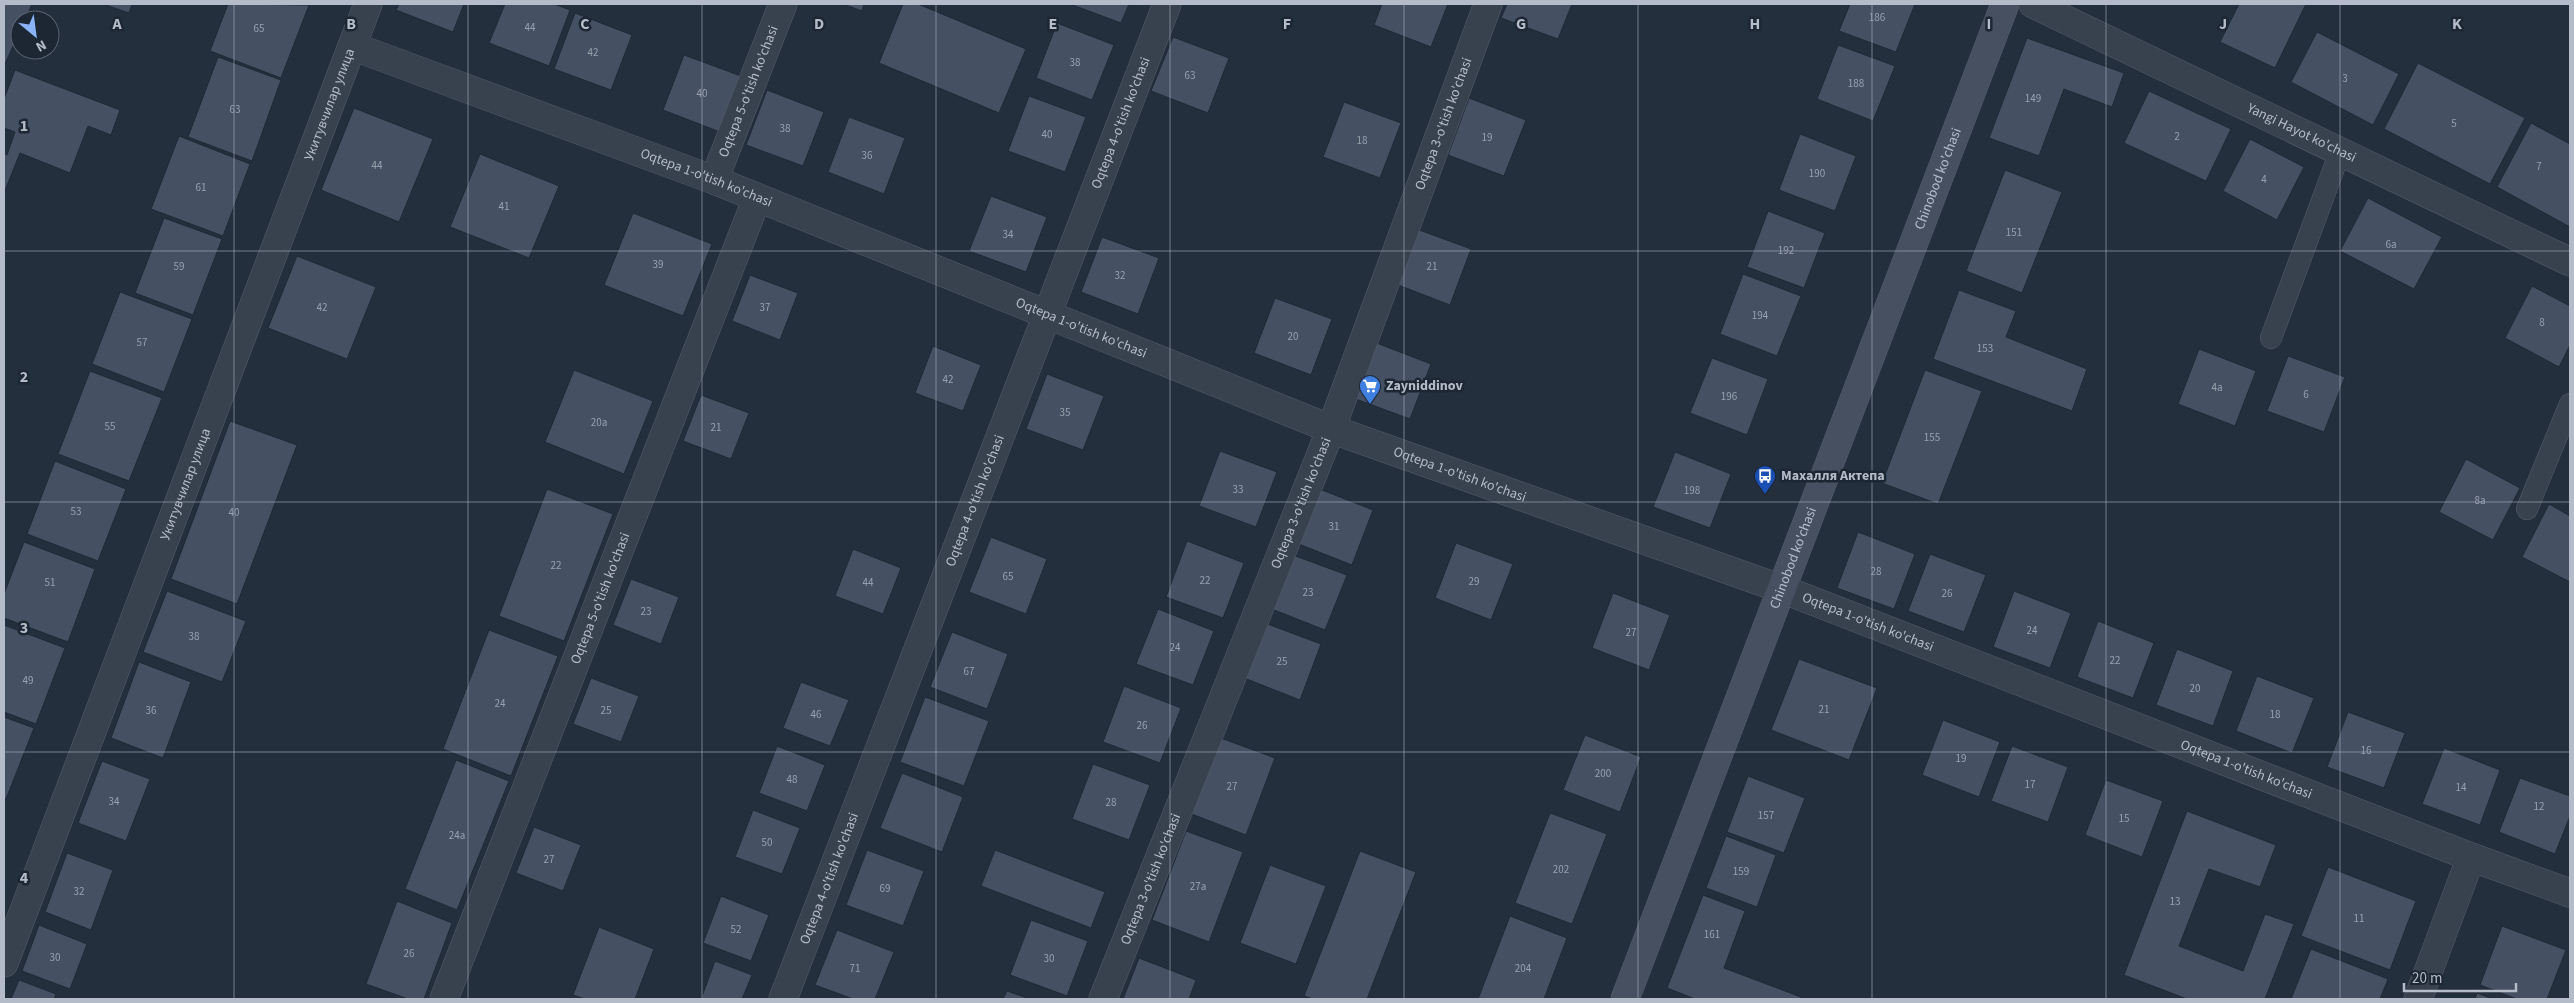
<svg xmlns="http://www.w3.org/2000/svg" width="2574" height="1003" font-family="'Source Sans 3',sans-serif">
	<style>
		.building { fill: #455162; stroke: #1f2835 }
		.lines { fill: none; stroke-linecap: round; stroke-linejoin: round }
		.lane-casing { stroke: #565f6c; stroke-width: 22 }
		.street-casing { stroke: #565f6c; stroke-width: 29 }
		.secondary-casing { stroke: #565f6c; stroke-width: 29 }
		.lane { stroke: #38414e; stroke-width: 21 }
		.street { stroke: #38414e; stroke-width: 28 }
		.secondary { stroke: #465061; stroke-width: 28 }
		.grid { fill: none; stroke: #b4bcc9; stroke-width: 1; stroke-opacity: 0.55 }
		.labels { text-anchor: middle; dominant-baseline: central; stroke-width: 5; stroke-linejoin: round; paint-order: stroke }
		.number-label { font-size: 11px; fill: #98a1af }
		.street-label { font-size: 14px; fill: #b4bcc9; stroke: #1d2633 }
		.poi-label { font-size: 14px; font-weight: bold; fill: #b4bcc9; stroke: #1d2633; text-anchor: start }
		.grid-label { font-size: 16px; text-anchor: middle; font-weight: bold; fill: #b4bcc9; stroke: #1d2633; stroke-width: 5; stroke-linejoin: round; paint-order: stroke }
	</style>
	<rect width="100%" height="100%" fill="#242f3e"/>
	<path class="building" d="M4,4H32L25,20H20V31L4,66Z
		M103,4H132L129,13Z
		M228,4L309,5L281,78L210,51Z
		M399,4H464L453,32L396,10Z
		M505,4H554L570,10L549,66L489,43Z
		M843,4H864L862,11Z
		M903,4H918L1026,49L999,113L879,63Z
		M1070,4H1129L1121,23Z
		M1382,4H1448L1431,47L1374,25Z
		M1507,4H1572L1558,39L1501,18Z
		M1850,4H1915L1896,52L1839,31Z
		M2239,4H2306L2275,68L2220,42Z
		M575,13L632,35L611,90L554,69Z
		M1057,23L1114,45L1092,100L1036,78Z
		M2317,32L2399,74L2373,125L2291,82Z
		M1173,37L1229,58L1208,113L1151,91Z
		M2027,38L2124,73L2112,107L2064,89L2039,156L1989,138Z
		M1838,45L1895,66L1873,121L1817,99Z
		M684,55L741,76L720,132L663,110Z
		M218,57L281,80L252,161L188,137Z
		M2418,63L2525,118L2490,184L2384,129Z
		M15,70L120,110L111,135L88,126L70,173L20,153L4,193V153L7,155L15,132L4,128V99Z
		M767,90L824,112L803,166L746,145Z
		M2149,91L2231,129L2206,181L2124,143Z
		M1029,96L1086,117L1065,172L1008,151Z
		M1469,98L1526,120L1504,176L1448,155Z
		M1344,102L1401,123L1380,178L1323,157Z
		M354,108L433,139L399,222L321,190Z
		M849,117L905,138L884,194L828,172Z
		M2531,123L2570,144V227L2497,187Z
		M1800,134L1856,156L1835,211L1779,190Z
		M179,136L250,164L223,236L151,209Z
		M2250,139L2304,167L2277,220L2223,191Z
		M480,154L559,186L529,258L450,227Z
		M2005,170L2062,192L2022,293L1966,271Z
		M991,196L1047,217L1026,272L969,251Z
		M2368,198L2442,237L2414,289L2340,251Z
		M1768,211L1825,233L1804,288L1747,267Z
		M633,213L712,244L683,316L604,285Z
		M164,218L222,239L193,315L135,293Z
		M1414,228L1471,249L1450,305L1393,283Z
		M1102,237L1159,258L1138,314L1081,292Z
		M297,256L376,287L347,359L268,328Z
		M1743,274L1801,296L1777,356L1720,334Z
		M750,275L798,293L780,340L732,321Z
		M2532,286L2570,306V345L2559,367L2505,338Z
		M1959,290L2016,311L2006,337L2087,369L2072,411L1933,359Z
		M120,292L192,319L164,392L92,364Z
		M1275,298L1332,319L1311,375L1254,353Z
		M1374,342L1431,364L1410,419L1353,398Z
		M933,346L981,365L963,411L915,393Z
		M2199,349L2256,371L2235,426L2178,404Z
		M2288,356L2345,377L2324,432L2267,411Z
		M1712,358L1768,379L1747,435L1690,413Z
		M574,370L653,401L624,474L545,442Z
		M1925,370L1982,391L1938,504L1882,483Z
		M90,371L162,398L129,481L58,454Z
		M1047,374L1104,396L1083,450L1026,429Z
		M701,395L749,413L731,459L683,441Z
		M230,421L297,445L237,604L171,579Z
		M1220,451L1277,472L1256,527L1199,506Z
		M1675,452L1731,474L1710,528L1653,507Z
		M2466,459L2520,488L2493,540L2439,512Z
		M55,461L126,489L98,561L27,534Z
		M1317,488L1373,510L1352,565L1296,543Z
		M547,489L613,514L564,641L499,616Z
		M2549,504L2570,516V582L2522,557Z
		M1858,532L1915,554L1894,609L1837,588Z
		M991,537L1047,559L1026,614L969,592Z
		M1187,541L1244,563L1223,618L1166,597Z
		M24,542L95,569L68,642L4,618V594Z
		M1456,543L1513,564L1491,620L1435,598Z
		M853,549L901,568L883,614L835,596Z
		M1290,554L1347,575L1325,630L1269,608Z
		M1930,554L1986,575L1964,632L1908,611Z
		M631,579L679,597L661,644L613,625Z
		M167,591L246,621L222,682L143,652Z
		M2014,591L2071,613L2050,668L1993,647Z
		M1613,593L1670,615L1649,670L1592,648Z
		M1158,609L1214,631L1193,685L1136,664Z
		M2098,621L2154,643L2133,698L2077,677Z
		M1265,623L1321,644L1300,700L1244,678Z
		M4,625L65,648L36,724L4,712Z
		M489,630L558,656L511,776L443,749Z
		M952,632L1008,654L987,709L930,687Z
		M2177,649L2233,671L2213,726L2156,705Z
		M1799,659L1877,688L1849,760L1771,730Z
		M139,662L191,682L163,758L111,738Z
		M2257,676L2314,698L2292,753L2236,731Z
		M591,678L639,696L621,742L573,724Z
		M801,682L849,700L830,746L783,728Z
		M1124,686L1181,708L1160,763L1103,742Z
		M925,697L989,721L964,786L900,762Z
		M2348,712L2405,733L2384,788L2327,767Z
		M4,717L34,728L6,799L4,798Z
		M1943,720L2000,742L1979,797L1922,775Z
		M1585,735L1641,757L1620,812L1563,790Z
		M1218,737L1275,758L1246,835L1189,813Z
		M777,746L825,765L807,811L759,793Z
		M2012,746L2068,767L2048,822L1991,801Z
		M2444,748L2500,770L2480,825L2422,804Z
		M456,760L509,781L457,910L405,889Z
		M102,761L150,779L126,841L78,823Z
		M1093,764L1150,785L1129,840L1072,819Z
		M902,773L963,797L942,852L880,828Z
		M1748,776L1805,798L1784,853L1727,832Z
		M2520,778L2570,796V816L2555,854L2499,832Z
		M2106,780L2163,801L2142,857L2085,835Z
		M753,810L800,828L782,874L735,857Z
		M2187,811L2276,845L2260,887L2209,869L2179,946L2243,971L2265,914L2294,924L2265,999H2187L2124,975Z
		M1550,813L1607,834L1572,924L1515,903Z
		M534,827L581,845L563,891L516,873Z
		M1186,831L1243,852L1209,942L1152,920Z
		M1726,836L1776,855L1757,907L1706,888Z
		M867,850L924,871L903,926L846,905Z
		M995,850L1105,892L1091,928L981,886Z
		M1360,851L1416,872L1367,999H1313L1304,996Z
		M67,853L113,870L91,930L45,912Z
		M1270,865L1326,886L1296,964L1240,943Z
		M2328,867L2416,901L2390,970L2301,936Z
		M1703,895L1745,911L1724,968L1801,997L1800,999H1695L1667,988Z
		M721,896L769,915L751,961L703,943Z
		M397,901L452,923L424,999H408L366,984Z
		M1510,916L1567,938L1544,999H1478Z
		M1031,920L1088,941L1067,996L1010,975Z
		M39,925L87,944L70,989L22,971Z
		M2502,926L2566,950L2547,999H2517L2480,985Z
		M599,927L654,949L635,999H585L573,995Z
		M837,930L894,952L875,999H853L815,985Z
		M2311,949L2388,979L2380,999H2291Z
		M1139,958L1196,980L1189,999H1123Z
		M715,961L752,975L742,999H701Z
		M19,980L56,994L54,999H11Z
		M1007,991L1030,999H1003Z
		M2477,993L2493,999H2475Z"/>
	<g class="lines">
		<g class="lane-casing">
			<path id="lane" d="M2271,338L2340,152
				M2527,509L2570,404"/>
		</g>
		<g class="street-casing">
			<g id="street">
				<path id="s1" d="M2033,4L2570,262"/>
				<path id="s2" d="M352,46L714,180L1331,429L1782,589L2471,857L2570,893"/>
				<path id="s3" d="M714,180L783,4"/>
				<path id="s4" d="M4,963L368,4"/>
				<path id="s5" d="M444,999L757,198"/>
				<path id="s6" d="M783,999L1167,4"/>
				<path id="s7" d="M1103,999L1331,429L1488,4"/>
				<path d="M2418,999L2471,857"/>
			</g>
		</g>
		<g class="secondary-casing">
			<g id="secondary">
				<path id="s8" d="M1625,999L2005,4"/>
			</g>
		</g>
		<use href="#lane" class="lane"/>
		<use href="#street" class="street"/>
		<use href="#secondary" class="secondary"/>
	</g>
	<path class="grid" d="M234,4V999M468,4V999M702,4V999M936,4V999M1170,4V999M1404,4V999M1638,4V999M1872,4V999M2106,4V999M2340,4V999M4,251H2570M4,502H2570M4,752H2570"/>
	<defs>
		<g id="supermarket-pin" transform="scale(1.125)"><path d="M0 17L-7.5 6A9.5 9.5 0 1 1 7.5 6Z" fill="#3f7fe0" stroke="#1d2633"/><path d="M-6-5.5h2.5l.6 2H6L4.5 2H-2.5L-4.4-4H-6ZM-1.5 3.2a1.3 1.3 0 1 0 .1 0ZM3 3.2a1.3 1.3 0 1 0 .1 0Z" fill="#fff"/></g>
		<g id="bus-pin" transform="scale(1.125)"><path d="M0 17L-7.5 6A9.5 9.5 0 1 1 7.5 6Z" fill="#1a4fb4" stroke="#1d2633"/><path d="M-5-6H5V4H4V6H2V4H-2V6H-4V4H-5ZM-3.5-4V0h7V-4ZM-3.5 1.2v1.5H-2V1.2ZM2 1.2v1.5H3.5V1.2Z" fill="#fff"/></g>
	</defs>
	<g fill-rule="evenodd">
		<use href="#supermarket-pin" x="1370" y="386"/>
		<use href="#bus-pin" x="1765" y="476"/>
	</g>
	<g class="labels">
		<g class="number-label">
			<text x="1877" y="17">186</text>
			<text x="530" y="27">44</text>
			<text x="259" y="28">65</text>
			<text x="593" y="52">42</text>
			<text x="1075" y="62">38</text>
			<text x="1190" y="75">63</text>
			<text x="2345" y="78">3</text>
			<text x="1856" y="83">188</text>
			<text x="702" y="93">40</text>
			<text x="2033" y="98">149</text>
			<text x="235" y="109">63</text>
			<text x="2454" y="123">5</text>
			<text x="785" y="128">38</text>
			<text x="1047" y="134">40</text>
			<text x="2177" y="136">2</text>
			<text x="1487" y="137">19</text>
			<text x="1362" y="140">18</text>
			<text x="867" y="155">36</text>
			<text x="377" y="165">44</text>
			<text x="2539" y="166">7</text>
			<text x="1817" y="173">190</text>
			<text x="2264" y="179">4</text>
			<text x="201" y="187">61</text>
			<text x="504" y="206">41</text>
			<text x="2014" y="232">151</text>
			<text x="1008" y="234">34</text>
			<text x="2391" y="244">6a</text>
			<text x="1786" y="250">192</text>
			<text x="658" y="264">39</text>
			<text x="179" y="266">59</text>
			<text x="1432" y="266">21</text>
			<text x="1120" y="275">32</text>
			<text x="322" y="307">42</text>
			<text x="765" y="307">37</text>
			<text x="1760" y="315">194</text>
			<text x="2542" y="322">8</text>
			<text x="1293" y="336">20</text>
			<text x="142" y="342">57</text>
			<text x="1985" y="348">153</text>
			<text x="948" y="379">42</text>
			<text x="2217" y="387">4a</text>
			<text x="2306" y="394">6</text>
			<text x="1729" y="396">196</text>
			<text x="1065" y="412">35</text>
			<text x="599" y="422">20a</text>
			<text x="110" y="426">55</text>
			<text x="716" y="427">21</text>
			<text x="1932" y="437">155</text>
			<text x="1238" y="489">33</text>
			<text x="1692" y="490">198</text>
			<text x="2480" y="500">8a</text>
			<text x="76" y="511">53</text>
			<text x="234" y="512">40</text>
			<text x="1334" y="526">31</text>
			<text x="556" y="565">22</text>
			<text x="1876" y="571">28</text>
			<text x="1008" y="576">65</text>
			<text x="1205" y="580">22</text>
			<text x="1474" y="581">29</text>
			<text x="50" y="582">51</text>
			<text x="868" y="582">44</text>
			<text x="1308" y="592">23</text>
			<text x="1947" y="593">26</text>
			<text x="646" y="611">23</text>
			<text x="2032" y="630">24</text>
			<text x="1631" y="632">27</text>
			<text x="194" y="636">38</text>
			<text x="1175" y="647">24</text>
			<text x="2115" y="660">22</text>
			<text x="1282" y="661">25</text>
			<text x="969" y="671">67</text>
			<text x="28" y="680">49</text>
			<text x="2195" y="688">20</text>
			<text x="500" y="703">24</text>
			<text x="1824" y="709">21</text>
			<text x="151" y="710">36</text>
			<text x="606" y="710">25</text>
			<text x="816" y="714">46</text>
			<text x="2275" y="714">18</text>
			<text x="1142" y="725">26</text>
			<text x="2366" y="750">16</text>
			<text x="1961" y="758">19</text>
			<text x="1603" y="773">200</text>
			<text x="792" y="779">48</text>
			<text x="2030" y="784">17</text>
			<text x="1232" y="786">27</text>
			<text x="2461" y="787">14</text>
			<text x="114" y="801">34</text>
			<text x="1111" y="802">28</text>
			<text x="2539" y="806">12</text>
			<text x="1766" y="815">157</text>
			<text x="2124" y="818">15</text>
			<text x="457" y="835">24a</text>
			<text x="767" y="842">50</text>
			<text x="549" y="859">27</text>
			<text x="1561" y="869">202</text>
			<text x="1741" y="871">159</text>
			<text x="1198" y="886">27a</text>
			<text x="885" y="888">69</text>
			<text x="79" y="891">32</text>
			<text x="2175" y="901">13</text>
			<text x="2359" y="918">11</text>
			<text x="736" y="929">52</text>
			<text x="1712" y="934">161</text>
			<text x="409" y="953">26</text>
			<text x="55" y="957">30</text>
			<text x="1049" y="958">30</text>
			<text x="855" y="968">71</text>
			<text x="1523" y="968">204</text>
		</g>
		<g class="street-label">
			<text stroke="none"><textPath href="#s3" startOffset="95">Oqtepa 5-o'tish ko'chasi</textPath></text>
			<text stroke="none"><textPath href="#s4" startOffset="918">Укитувчилар улица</textPath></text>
			<text stroke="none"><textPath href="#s6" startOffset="939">Oqtepa 4-o'tish ko'chasi</textPath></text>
			<text stroke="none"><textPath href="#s7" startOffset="939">Oqtepa 3-o'tish ko'chasi</textPath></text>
			<text stroke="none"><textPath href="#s1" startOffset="298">Yangi Hayot ko'chasi</textPath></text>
			<text stroke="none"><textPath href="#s2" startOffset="378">Oqtepa 1-o'tish ko'chasi</textPath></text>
			<text stroke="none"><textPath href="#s8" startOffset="878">Chinobod ko'chasi</textPath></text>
			<text stroke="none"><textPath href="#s2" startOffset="782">Oqtepa 1-o'tish ko'chasi</textPath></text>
			<text stroke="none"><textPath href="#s2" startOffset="1188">Oqtepa 1-o'tish ko'chasi</textPath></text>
			<text stroke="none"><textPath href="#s4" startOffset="512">Укитувчилар улица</textPath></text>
			<text stroke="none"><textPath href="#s6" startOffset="534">Oqtepa 4-o'tish ko'chasi</textPath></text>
			<text stroke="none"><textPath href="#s7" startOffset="534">Oqtepa 3-o'tish ko'chasi</textPath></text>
			<text stroke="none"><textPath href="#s8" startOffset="472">Chinobod ko'chasi</textPath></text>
			<text stroke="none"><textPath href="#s5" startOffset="430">Oqtepa 5-o'tish ko'chasi</textPath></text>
			<text stroke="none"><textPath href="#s2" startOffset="1622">Oqtepa 1-o'tish ko'chasi</textPath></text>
			<text stroke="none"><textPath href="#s2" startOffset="2028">Oqtepa 1-o'tish ko'chasi</textPath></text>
			<text stroke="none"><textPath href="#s6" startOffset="129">Oqtepa 4-o'tish ko'chasi</textPath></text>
			<text stroke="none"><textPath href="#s7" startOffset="129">Oqtepa 3-o'tish ko'chasi</textPath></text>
		</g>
		<g class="poi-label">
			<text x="1386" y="386">Zayniddinov</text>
			<text x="1781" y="476">Махалля Актепа</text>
		</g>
	</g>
	<g class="grid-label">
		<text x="117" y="29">A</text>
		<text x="351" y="29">B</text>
		<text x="585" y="29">C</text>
		<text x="819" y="29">D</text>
		<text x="1053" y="29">E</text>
		<text x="1287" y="29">F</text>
		<text x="1521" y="29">G</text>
		<text x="1755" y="29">H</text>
		<text x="1989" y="29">I</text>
		<text x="2223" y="29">J</text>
		<text x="2457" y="29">K</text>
		<text x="24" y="131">1</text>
		<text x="24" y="382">2</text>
		<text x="24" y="633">3</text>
		<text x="24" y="883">4</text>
	</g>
	<rect width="2574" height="1003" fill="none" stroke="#b4bcc9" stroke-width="10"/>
	<g transform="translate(35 35) rotate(151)"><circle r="24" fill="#1d2633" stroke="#59626f"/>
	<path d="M0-4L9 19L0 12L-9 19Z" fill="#8ab4f8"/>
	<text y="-8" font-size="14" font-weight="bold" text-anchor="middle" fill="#b4bcc9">N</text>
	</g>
	<path d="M2404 983v8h112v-8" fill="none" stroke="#b4bcc9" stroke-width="2.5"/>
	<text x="2412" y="983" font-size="15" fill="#b4bcc9" stroke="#1d2633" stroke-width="4" paint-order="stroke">20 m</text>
</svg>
